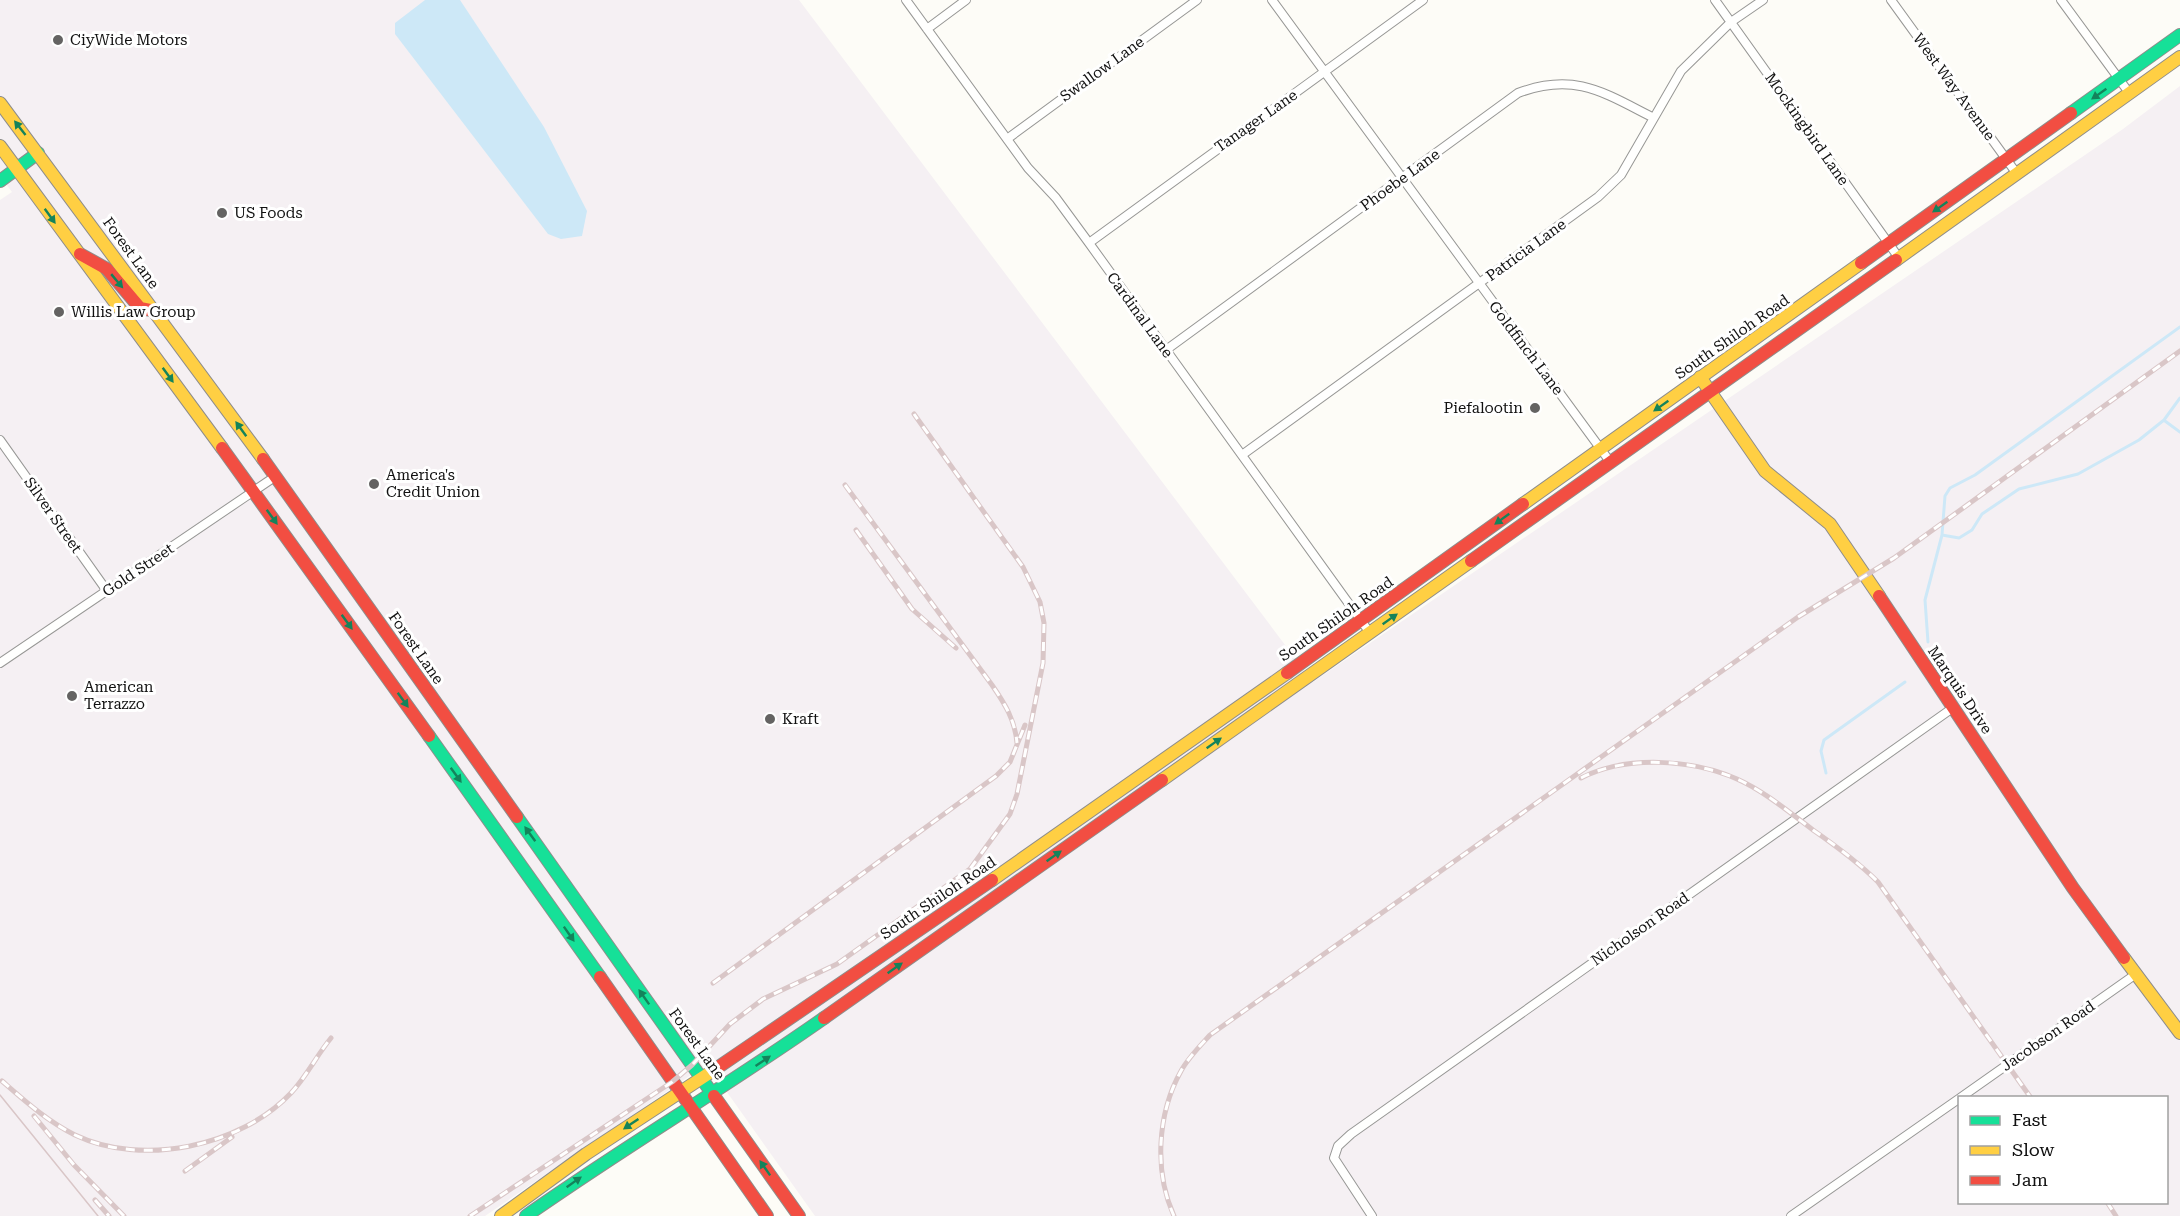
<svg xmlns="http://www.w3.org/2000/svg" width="2180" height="1216" font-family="'Roboto Serif',serif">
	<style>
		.industrial { fill: #f5f0f3; fill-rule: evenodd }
		.water { fill: #cde8f7 }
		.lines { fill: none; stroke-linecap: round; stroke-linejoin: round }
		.stream { stroke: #cde8f7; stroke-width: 3 }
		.street-casing { stroke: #979795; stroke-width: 10 }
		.fast-casing { stroke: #8e8d8b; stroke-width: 14 }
		.slow-casing { stroke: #8e8d8b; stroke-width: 14 }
		.jam-casing { stroke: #8e8d8b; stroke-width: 14 }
		.street { stroke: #fffffe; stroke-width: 8 }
		.fast { stroke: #16e098; stroke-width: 12 }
		.slow { stroke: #ffcf43; stroke-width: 12 }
		.jam { stroke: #f24e42; stroke-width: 12 }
		.tram { stroke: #d9c6c7; stroke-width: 1.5 }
		.rail-casing { stroke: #d9c6c7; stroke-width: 5 }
		.rail { stroke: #fff; stroke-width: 3; stroke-dasharray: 9; stroke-linecap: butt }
		.oneway { fill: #14835b }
		.poi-dot { fill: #646362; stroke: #fff; stroke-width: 2 }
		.labels { text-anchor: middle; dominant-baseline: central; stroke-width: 6; stroke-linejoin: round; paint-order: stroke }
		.poi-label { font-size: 15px; fill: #111; stroke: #fff; text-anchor: start }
		.street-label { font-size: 15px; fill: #111; stroke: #fff }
	</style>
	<rect width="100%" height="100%" fill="#fdfcf7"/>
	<path class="industrial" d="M0,0H799L1313,682L2123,129L2180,86V1216H815L707,1064L485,1216H0V200L12,192L0,176ZM1960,1098H2166V1202H1960Z"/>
	<path class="water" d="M425,0H460L544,127L587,211L582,236L561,239L548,234L395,34V23Z"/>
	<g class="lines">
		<path class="stream" d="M2165,421L2180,432
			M1942,535L1959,538L1972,530L1982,514L2019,489L2078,474L2139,440L2164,420L2180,398
			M1928,642L1925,600L1942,535L1945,496L1950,488L1975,475L2180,327
			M1826,773L1821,751L1824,740L1905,682"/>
		<g class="street-casing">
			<path id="street" d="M906,0L1028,168L1056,198L1089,243L1370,633
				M1272,0L1611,463
				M1715,0L1899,258
				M1891,0L2017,174
				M2061,0L2130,94
				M927,29L966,0
				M1007,139L1197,0
				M1089,243L1423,0
				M1166,350L1518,93C1574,72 1603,92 1652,117
				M0,440L107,591
				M1242,455L1598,197L1621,175L1681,71L1731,22L1763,0
				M0,663L276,476
				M1960,1098L2136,974
				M1372,1216L1334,1158L1338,1146L1351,1134L1954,707
				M1791,1216L1960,1098"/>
		</g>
		<g class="fast-casing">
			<path id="fast" d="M2071,113L2180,35
				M0,181L38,153
				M429,736L600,977
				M517,817L714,1096
				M526,1216C624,1147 726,1087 824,1018"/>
		</g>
		<g class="slow-casing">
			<path id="slow" d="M0,103L263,459
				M0,146L222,448
				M1896,260L2180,57
				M1700,377L1765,471L1830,524L1879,596
				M1523,504L1861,263
				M1162,780L1471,561
				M992,880L1287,673
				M2124,958L2180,1033
				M501,1216L586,1154L717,1068"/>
		</g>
		<g class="jam-casing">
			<path id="jam" d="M80,254L107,269L140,308L155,311
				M1861,263L2071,113
				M222,448L429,736
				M263,459L517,817
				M1471,561L1896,260
				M1879,596L2073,888L2124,958
				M1287,673L1523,504
				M600,977L767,1216
				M824,1018L1162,780
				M717,1068L992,880
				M714,1096L799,1216"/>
		</g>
		<use href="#street" class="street"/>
		<use href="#fast" class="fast"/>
		<use href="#slow" class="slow"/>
		<use href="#jam" class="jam"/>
		<path class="tram" d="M0,1095L98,1216"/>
		<g class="rail-casing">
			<path id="rail" d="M845,485L992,685C1005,704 1015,720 1017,743
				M856,530L912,609L956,648
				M1581,778C1626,755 1691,759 1737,779C1764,791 1789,812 1813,830C1836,846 1858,862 1878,882L2031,1098
				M713,983L996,776L1010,762L1025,725
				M2,1081C25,1101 47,1121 75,1135C142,1167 240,1147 291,1093C306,1077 317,1055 331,1038
				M34,1116L74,1165L124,1216
				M185,1171L232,1137
				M95,1200L109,1216
				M2107,1202L2116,1216
				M470,1216L672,1082L692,1065L730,1024L763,999L837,964L970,869L1010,814L1017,794L1043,663L1044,623L1040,602L1023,567L914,414
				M1174,1216C1154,1172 1157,1114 1181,1071C1188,1058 1200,1046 1210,1035L1798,617L1894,558L2180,351"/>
		</g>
		<use href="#rail" class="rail"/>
	</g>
	<defs><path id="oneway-solid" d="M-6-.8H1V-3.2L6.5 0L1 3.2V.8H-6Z" transform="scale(1.5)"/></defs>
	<g class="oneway">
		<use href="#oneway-solid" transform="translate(2099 94) rotate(145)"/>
		<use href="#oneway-solid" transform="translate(20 128) rotate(-128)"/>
		<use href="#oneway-solid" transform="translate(1940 207) rotate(145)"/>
		<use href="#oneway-solid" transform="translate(50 216) rotate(54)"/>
		<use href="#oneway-solid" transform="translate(117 281) rotate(50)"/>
		<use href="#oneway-solid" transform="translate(168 375) rotate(54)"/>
		<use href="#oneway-solid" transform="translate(1661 406) rotate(145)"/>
		<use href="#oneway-solid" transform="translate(241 429) rotate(-126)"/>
		<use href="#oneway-solid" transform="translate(272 517) rotate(54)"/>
		<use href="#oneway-solid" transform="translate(1502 519) rotate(144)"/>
		<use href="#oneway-solid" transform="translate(1390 619) rotate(-35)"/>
		<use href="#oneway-solid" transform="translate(347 622) rotate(54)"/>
		<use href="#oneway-solid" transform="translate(403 700) rotate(54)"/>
		<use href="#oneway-solid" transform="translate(1214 743) rotate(-35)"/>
		<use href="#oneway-solid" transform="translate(456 775) rotate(54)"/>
		<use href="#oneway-solid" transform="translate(530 834) rotate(-126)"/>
		<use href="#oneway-solid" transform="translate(1054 856) rotate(-35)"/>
		<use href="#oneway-solid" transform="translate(569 934) rotate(55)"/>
		<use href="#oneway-solid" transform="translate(895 968) rotate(-35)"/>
		<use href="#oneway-solid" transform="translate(644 997) rotate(-125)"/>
		<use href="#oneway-solid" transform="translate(763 1061) rotate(-34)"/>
		<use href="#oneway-solid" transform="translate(631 1124) rotate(146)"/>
		<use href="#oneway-solid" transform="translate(765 1168) rotate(-125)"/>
		<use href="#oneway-solid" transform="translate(574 1182) rotate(-35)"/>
	</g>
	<g class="poi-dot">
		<circle cx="58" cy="40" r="6"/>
		<circle cx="222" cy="213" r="6"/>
		<circle cx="59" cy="312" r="6"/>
		<circle cx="1535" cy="408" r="6"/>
		<circle cx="374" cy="484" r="6"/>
		<circle cx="72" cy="696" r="6"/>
		<circle cx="770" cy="719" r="6"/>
	</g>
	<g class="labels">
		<g class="poi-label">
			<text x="70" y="40">CiyWide Motors</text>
			<text x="234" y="213">US Foods</text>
			<text x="71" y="312">Willis Law Group</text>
			<text x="1523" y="408" text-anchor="end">Piefalootin</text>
			<text x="386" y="475">America's<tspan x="386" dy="17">Credit Union</tspan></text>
			<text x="84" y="687">American<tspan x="84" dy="17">Terrazzo</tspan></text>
			<text x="782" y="719">Kraft</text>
		</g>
		<g class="street-label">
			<text transform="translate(1102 69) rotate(-36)">Swallow Lane</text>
			<text transform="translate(1954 87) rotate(54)">West Way Avenue</text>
			<text transform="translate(1256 121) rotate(-35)">Tanager Lane</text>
			<text transform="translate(1807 129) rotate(55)">Mockingbird Lane</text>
			<text transform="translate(1400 180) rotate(-36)">Phoebe Lane</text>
			<text transform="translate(1526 250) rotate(-36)">Patricia Lane</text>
			<text transform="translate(131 253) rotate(54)">Forest Lane</text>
			<text transform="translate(1140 315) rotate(54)">Cardinal Lane</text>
			<text transform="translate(1732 337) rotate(-35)">South Shiloh Road</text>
			<text transform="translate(1526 348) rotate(53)">Goldfinch Lane</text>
			<text transform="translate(53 515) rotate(55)">Silver Street</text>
			<text transform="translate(138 570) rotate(-34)">Gold Street</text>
			<text transform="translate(1336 619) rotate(-35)">South Shiloh Road</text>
			<text transform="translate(416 648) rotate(55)">Forest Lane</text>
			<text transform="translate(1960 690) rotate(56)">Marquis Drive</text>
			<text transform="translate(938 898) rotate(-34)">South Shiloh Road</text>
			<text transform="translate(1640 929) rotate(-35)">Nicholson Road</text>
			<text transform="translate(2048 1036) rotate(-35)">Jacobson Road</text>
			<text transform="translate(697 1044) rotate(54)">Forest Lane</text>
		</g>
	</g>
	<rect x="1958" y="1096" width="210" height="108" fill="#ffffff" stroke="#a0a0a0" stroke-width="1.5"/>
	<rect x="1970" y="1116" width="30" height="9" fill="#16e098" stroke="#a0a0a0" stroke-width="1.5"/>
	<text x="2012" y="1126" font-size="18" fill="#111111">Fast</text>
	<rect x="1970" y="1146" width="30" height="9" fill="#ffcf43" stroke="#a0a0a0" stroke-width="1.5"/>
	<text x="2012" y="1156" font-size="18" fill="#111111">Slow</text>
	<rect x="1970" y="1176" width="30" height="9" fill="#f24e42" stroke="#a0a0a0" stroke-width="1.5"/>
	<text x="2012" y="1186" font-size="18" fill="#111111">Jam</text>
</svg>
